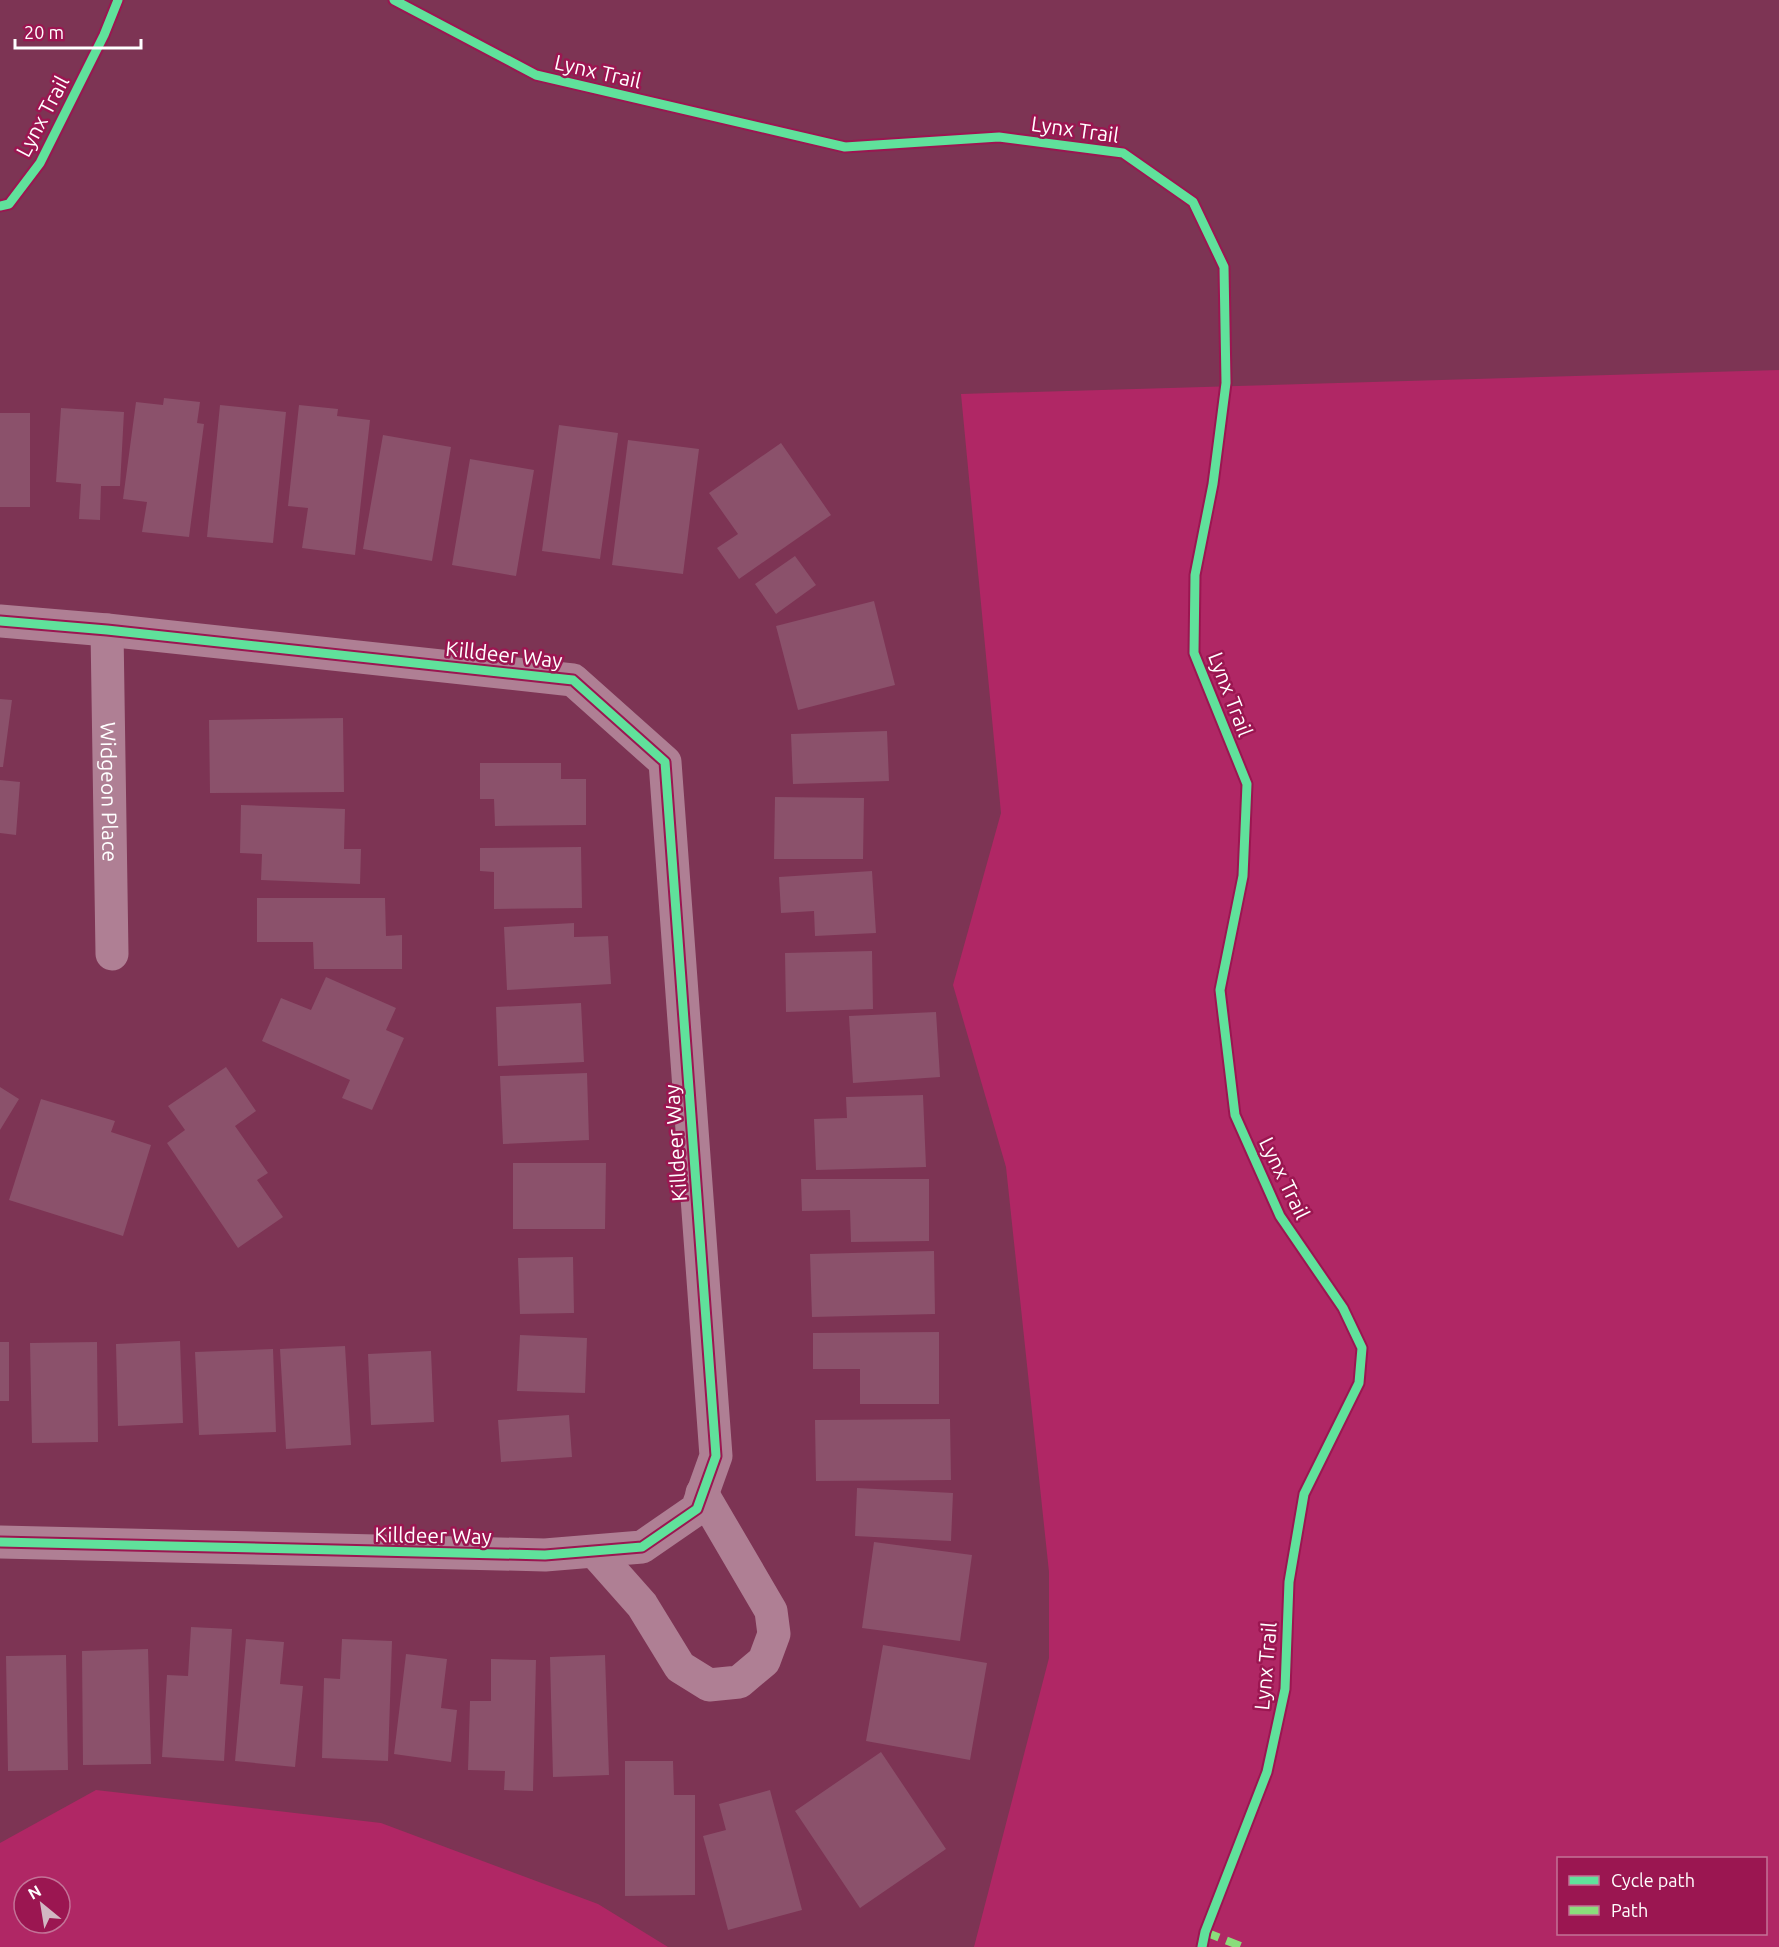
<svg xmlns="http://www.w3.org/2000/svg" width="1779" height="1947" font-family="Ubuntu,sans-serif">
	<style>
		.green { fill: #b02765; fill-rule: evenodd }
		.building { fill: #8b516b }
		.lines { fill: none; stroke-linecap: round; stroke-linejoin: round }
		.street { stroke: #af7f94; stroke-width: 33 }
		.quiet { stroke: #8add7b; stroke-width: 8; stroke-dasharray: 15 8; stroke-linecap: butt }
		.cycleway-casing { stroke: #9b1651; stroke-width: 13 }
		.cycleway { stroke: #60e19b; stroke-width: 9 }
		.labels { text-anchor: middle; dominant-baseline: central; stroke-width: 5; stroke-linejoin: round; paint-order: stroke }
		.street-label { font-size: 21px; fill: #fff; stroke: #9b1651 }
	</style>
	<rect width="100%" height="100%" fill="#7d3454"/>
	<path class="green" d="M1779,370V1947H974L1049,1658V1572L1006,1167L953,985L1001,813L961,394ZM1558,1858H1766V1934H1558Z
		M96,1790L381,1823L598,1904L668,1947H0V1843ZM24,1887H60V1923H24Z"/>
	<path class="building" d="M164,398L200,402L197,423L204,424L189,537L142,532L147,502L123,499L136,402L163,405Z
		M220,405L286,412L273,543L207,537Z
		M299,405L338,409L337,416L370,420L355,555L302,548L308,508L288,506Z
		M61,408L124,412L120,486H101L100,520L79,519L81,484L56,482Z
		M0,413H30V507H0Z
		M559,425L618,433L600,559L542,551Z
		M383,435L451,447L432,561L363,549Z
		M628,440L699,449L683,574L612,565Z
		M781,443L831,515L739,579L717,548L738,534L709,493Z
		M470,459L534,470L516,576L452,565Z
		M795,556L816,585L776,614L755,584Z
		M874,601L895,685L798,710L776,626Z
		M0,699L12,700L3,767H0Z
		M343,718L344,792L210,793L209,720Z
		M887,731L889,781L793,784L791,734Z
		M480,763H561V779H586V825L495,826L494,799H480Z
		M0,780L20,782L16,835L0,833Z
		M775,797L864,798L863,859H774Z
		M241,805L345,809L344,849H361L360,884L261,880L262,854L240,853Z
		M581,847L582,908L494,909V872L480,871V848Z
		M872,871L876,933L815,936L814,911L781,913L779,877Z
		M257,898H385L386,936L402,935V969H314L313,942H257Z
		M574,923V937L608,936L611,984L507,990L504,927Z
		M872,951L873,1009L786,1012L785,953Z
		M326,977L396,1008L386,1030L404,1038L372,1110L342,1098L350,1080L262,1041L281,998L311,1010Z
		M581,1003L584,1062L498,1066L496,1007Z
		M936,1012L940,1077L853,1083L849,1016Z
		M226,1067L256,1111L235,1126L268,1173L257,1180L283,1217L238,1248L167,1143L185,1130L168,1106Z
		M587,1073L589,1140L503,1144L500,1076Z
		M0,1087L19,1099L0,1130Z
		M923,1095L926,1167L816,1170L814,1119L847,1118L846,1097Z
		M41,1099L115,1121L111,1132L151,1145L123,1236L9,1200Z
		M513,1163H606L605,1229H513Z
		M801,1179H929V1241L851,1242L850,1210L802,1211Z
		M934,1251L935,1314L812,1317L810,1254Z
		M573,1257L574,1313L520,1314L518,1258Z
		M939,1332V1404H860V1369H813V1333Z
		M520,1335L587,1338L585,1393L517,1391Z
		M180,1341L183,1423L118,1426L116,1344Z
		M0,1342H9V1401H0Z
		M97,1342L98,1442L32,1443L30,1343Z
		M345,1346L351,1445L286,1449L280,1349Z
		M273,1349L276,1432L199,1435L195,1352Z
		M431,1351L434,1422L371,1425L368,1354Z
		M569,1415L572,1457L501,1462L498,1420Z
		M950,1419L951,1480L816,1481L815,1420Z
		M857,1488L953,1493L951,1541L855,1536Z
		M874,1542L972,1555L960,1641L862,1628Z
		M191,1627L232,1629L224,1761L162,1757L167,1675L188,1676Z
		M246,1639L284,1642L280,1684L303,1686L295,1767L235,1761Z
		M342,1639L392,1641L388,1761L322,1758L324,1678L340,1679Z
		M883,1645L987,1663L970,1760L866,1741Z
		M148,1649L151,1764L83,1765L82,1651Z
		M406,1654L447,1659L441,1708L457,1710L451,1762L394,1754Z
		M66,1655L68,1770L8,1771L6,1656Z
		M605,1655L609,1775L553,1777L550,1657Z
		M491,1659L536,1660L533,1791L504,1790L505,1771L468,1770L470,1701H491Z
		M881,1752L946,1849L860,1908L795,1811Z
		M625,1761H673L674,1795H695V1895L625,1896Z
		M770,1790L802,1910L728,1930L703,1836L726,1830L719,1804Z"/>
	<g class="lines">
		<g class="street">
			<path d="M0,621L107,630L573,680L665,762L716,1456L697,1509L642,1547L545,1555L0,1542"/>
			<path id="s1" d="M107,630L112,954"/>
			<path d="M595,1552L642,1605L680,1667L709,1685L739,1682L764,1661L774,1634L771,1611L702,1493"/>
		</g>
		<path class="quiet" d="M1205,1932L1243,1947"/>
		<g class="cycleway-casing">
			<path id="cycleway" d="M394,0L536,75L845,147L999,137L1123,153L1193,202L1224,267L1226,383L1213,484L1195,575L1194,653L1247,784L1243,876L1220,990L1235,1115L1280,1216L1343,1308L1362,1348L1359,1383L1304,1494L1289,1582L1285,1689L1267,1772L1205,1932L1202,1947
				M0,206L9,204L40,163L104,35L118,0
				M0,621L107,630L573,680L665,762L716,1456L697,1509L642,1547L545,1555L0,1542"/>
		</g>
		<use href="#cycleway" class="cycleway"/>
	</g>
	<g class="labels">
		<g class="street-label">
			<text transform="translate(598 71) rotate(13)">Lynx Trail</text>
			<text transform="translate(42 116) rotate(-62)">Lynx Trail</text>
			<text transform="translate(1075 129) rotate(8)">Lynx Trail</text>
			<text transform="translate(504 654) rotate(6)">Killdeer Way</text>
			<text transform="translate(1231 694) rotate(69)">Lynx Trail</text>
			<text stroke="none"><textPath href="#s1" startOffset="162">Widgeon Place</textPath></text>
			<text transform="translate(675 1143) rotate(-94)">Killdeer Way</text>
			<text transform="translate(1285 1178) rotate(64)">Lynx Trail</text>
			<text transform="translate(433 1535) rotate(1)">Killdeer Way</text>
			<text transform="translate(1265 1666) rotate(-85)">Lynx Trail</text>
		</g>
	</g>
	<rect x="1557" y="1857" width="210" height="78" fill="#9b1651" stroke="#c37397" stroke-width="1.5"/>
	<rect x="1569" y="1876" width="30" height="9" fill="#60e19b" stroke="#c37397" stroke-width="1.5"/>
	<text x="1611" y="1887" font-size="18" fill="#ffffff">Cycle path</text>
	<rect x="1569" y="1906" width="30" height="9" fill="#8add7b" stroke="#c37397" stroke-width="1.5"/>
	<text x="1611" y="1917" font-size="18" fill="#ffffff">Path</text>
	<g transform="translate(42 1905) rotate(330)"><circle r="28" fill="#9b1651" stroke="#c37397" stroke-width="1.5"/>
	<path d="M0-4.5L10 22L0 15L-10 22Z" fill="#d2b8c3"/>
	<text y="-9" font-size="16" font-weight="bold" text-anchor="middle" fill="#ffffff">N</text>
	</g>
	<path d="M15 39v9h126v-9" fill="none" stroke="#ffffff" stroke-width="3"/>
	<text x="24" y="39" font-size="18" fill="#ffffff" stroke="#9b1651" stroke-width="4.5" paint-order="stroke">20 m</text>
</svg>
